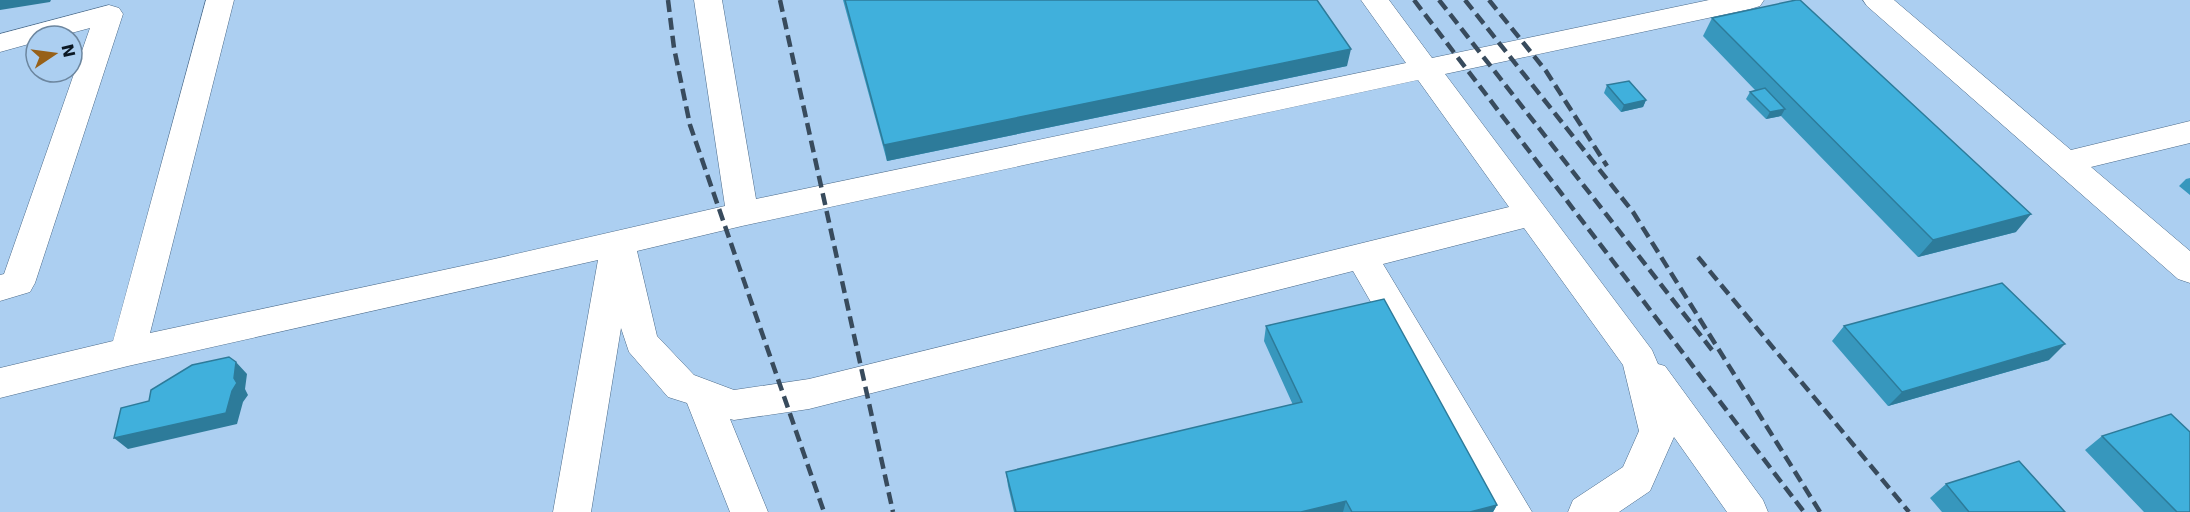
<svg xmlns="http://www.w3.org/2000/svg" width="2190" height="512" font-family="'DejaVu Sans',sans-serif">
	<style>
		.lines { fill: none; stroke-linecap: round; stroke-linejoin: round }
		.minor-casing { stroke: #4b6a89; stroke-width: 1 }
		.minor { fill: #fff; fill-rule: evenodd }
		.rail { stroke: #384b5d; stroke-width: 4.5; stroke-dasharray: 12 6; stroke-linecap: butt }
		.wall { fill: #3797bd }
		.shaded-wall { fill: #2d7b9a }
		.building { fill: #40b0dc; stroke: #2d7b9a; stroke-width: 1.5 }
	</style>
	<rect width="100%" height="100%" fill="#accff1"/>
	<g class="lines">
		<g class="minor-casing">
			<path id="minor" d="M206,0H234L150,333L490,260L725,206L694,0H722L756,199L1406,63L1361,0H1389L1432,58L1709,0H1764L1760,6L1750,9L1445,74L1652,350L1658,364L1665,366L1763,500L1768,512H1727L1674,437L1650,491L1619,512H1568L1573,500L1623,467L1639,431L1623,365L1524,228L1383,264L1532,512H1492L1353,271L809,409L734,420L730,419L768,512H730L687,403L668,397L629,352L621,328L591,512H553L598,260L128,366L0,398V368L113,341ZM1418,80L1509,207L809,379L734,390L694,375L657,336L637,251L742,226Z
				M1863,0H1894L2071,150L2190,121V143L2091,167L2190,251V283L2178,279L1867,6Z
				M109,5L119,8L123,14L35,283L30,292L0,301V275L4,274L90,28L60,36H36V42L0,52V34Z"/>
		</g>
		<use href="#minor" class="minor"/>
		<path class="rail" d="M668,0L674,48L690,125L824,512
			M780,0L893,512
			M1414,0L1804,512
			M1439,0L1712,350
			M1465,0L1633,212L1820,512
			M1489,0L1546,71L1607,166
			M1698,257L1909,512"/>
	</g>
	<path class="wall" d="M843,0H1317L1347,66L887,161Z
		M1712,18L2016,232L1918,257L1781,116L1766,119L1746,99L1750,92L1755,90L1703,36Z
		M1607,85L1646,100L1643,107L1621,112L1604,93Z
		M2190,178V195L2179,186L2186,179Z
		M1266,326L1497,505L1493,512H1014L1008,486L1006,472L1293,405L1264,341Z
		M1844,326L2049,360L1888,406L1832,341Z
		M2102,436L2190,512H2144L2085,450Z
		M1946,484L2065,512H1942L1930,498Z"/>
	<path class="shaded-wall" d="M0,0H51L50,2L0,10Z
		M1351,49L1347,66L887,161L884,145Z
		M1646,100L1643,107L1621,112L1624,105Z
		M1785,109L1781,116L1766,119L1770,112Z
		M2031,214L2016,232L1918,257L1933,240Z
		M2065,344L2049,360L1888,406L1902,392Z
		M236,362L247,374L245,389L248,395L243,402L237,424L128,449L114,438L234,378Z
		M1346,501L1343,512H1301Z
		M1497,505L1493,512H1470Z"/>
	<path class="building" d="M845,0H1317L1351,49L884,145Z
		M1796,0H1800L2031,214L1933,240L1712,18Z
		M1629,81L1646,100L1624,105L1607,85Z
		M1765,88L1785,109L1770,112L1750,92Z
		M2002,283L2065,344L1902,392L1844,326Z
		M1384,299L1497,505L1470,512H1352L1346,501L1301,512H1016L1006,472L1302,402L1266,326Z
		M229,357L236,362L234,378L237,383L232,391L226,413L114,438L121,408L149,401L151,390L192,365Z
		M2171,414L2190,432V512H2177L2102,436Z
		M2019,461L2065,512H1969L1946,484Z"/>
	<g transform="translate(54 54) rotate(77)"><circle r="28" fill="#accff1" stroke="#6c869f" stroke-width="1.5"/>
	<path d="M0-4.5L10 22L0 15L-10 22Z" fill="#976119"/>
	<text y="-9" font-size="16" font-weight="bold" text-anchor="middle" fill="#0b1824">N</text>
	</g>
</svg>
